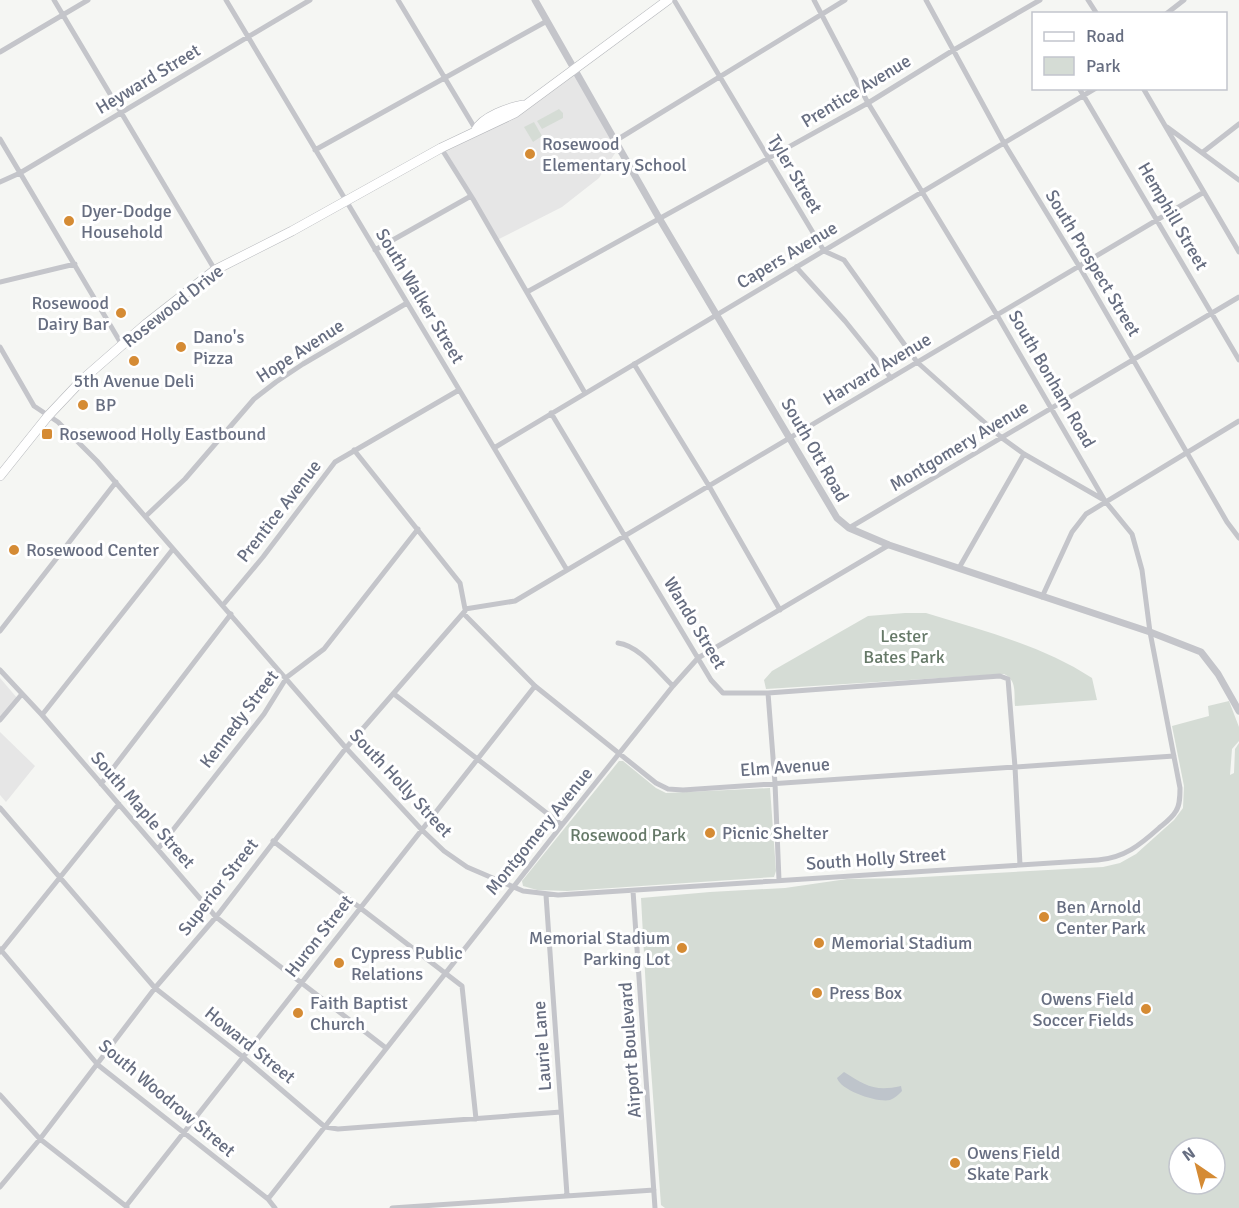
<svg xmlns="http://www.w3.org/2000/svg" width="1239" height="1208" font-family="Signika,sans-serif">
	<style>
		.built { fill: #e6e6e6 }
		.green { fill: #d5dcd5; fill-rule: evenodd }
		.water { fill: #bec4cb }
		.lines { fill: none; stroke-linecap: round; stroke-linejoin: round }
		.primary-casing { stroke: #b5b7bb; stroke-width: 10 }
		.minor { stroke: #c4c5ca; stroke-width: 5 }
		.tertiary { stroke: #c4c5ca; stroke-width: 7 }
		.primary { stroke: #fff; stroke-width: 9 }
		.poi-dot { fill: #d58b34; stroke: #fff; stroke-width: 2 }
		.labels { text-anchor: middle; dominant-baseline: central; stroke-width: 6; stroke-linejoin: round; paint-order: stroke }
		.street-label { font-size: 18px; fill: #676e81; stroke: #fff }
		.poi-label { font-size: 18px; fill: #676e81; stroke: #fff; text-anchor: start }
		.park-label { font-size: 18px; fill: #667968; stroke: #fff }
	</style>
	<rect width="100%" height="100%" fill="#f5f6f3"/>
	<path class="built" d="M574,70L619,147L599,178L562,207L497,240L441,148L487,127Z
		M0,678L18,699L0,720Z
		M0,732L35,766L6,802L0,795Z"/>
	<path class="green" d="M559,109L563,113V118L542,129L537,121Z
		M534,122L542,136L533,142L524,127Z
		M905,613H926C983,631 1042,645 1092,678L1097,700L1015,706C1014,693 1017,680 1004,674L766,689L764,680L772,671L868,616Z
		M1229,701L1239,727V741L1232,749L1230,775L1234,773L1235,749L1239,743V1208H665L661,1205L648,1028L641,898L710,892L785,888L847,879L905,878L1103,867L1120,863L1136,854L1174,820L1183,808L1184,786L1172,726L1209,716L1208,706ZM1179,1148H1215V1184H1179Z
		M619,761H623L656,788L666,793L770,788L776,871L774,877L567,891L537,890L523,886L522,881Z"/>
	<path class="water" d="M844,1072C865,1085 874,1092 901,1086L902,1091C899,1094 895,1098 890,1100C878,1103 841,1091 837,1078Z"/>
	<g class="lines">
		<g class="primary-casing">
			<path id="primary" d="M476,130C482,117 510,107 523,105
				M0,476L48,416L82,380L146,324L215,270L292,231L441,148L515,113L668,0"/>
		</g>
		<path class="minor" d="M54,0L215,270
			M226,0L567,570
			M398,0L476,130
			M674,0L824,251L844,260L917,362L1002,438L1024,454L1104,500
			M926,0L1004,143L1079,266L1227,522L1239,538
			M1088,0L1097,14
			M1166,14L1184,0
			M0,52L88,0
			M1079,88L1239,360
			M1143,88L1239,252
			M1167,127L1239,180
			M0,139L122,345
			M615,141L845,0
			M441,148L473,199L585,393
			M315,150L547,21
			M1203,152L1239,124
			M0,182L20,173L310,0
			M375,250L471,196
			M796,267L845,321L891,378
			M0,282L75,264
			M527,292L868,103L952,51L1040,0
			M0,347L34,406L58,422L97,461L346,748L422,830L444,851L467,867L523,891L558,895L1098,860C1124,858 1140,845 1159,828C1165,823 1172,818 1176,811C1180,805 1180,796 1180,788L1150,632L1142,570L1132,534L1105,501L997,315L868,103L814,0
			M634,364L709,486L780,610
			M551,413L711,680L723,693H768L1000,676L1008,679L1015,767L1020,865
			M494,448L1096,88
			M354,450L460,583L465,609
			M146,516L185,479L254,399L276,382L303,364L407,303
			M849,528L1239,297
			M959,568L1024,454
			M1042,597L1072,532L1086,514L1239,421
			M223,605L263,557L335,462L459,390
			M465,609L515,601L1204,192
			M463,613L535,686L656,783L668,789L683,790L1174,756
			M0,631L116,482
			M618,643C640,646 658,672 673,686
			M0,670L42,715L216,917L386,1048
			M768,693L775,783L779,880
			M394,694L562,825
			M42,715L173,549
			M0,720L22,694
			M101,784L231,614
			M0,808L155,988L243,1057L325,1127L338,1129L561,1112
			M273,841L462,986L476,1119
			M158,849L264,714L287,677L324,649L418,529
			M633,891L655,1208
			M546,895L567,1195
			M0,949L98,1065L268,1199L275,1208
			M0,952L119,804
			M0,1095L40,1139L127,1207
			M0,1187L40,1139L155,988L216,917L346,748L465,611
			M268,1199L562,825L673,686L698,658L889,545
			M126,1206L535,686
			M392,1208L654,1190"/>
		<path class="tertiary" d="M535,0L659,218L837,518L849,528L889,545L1150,632L1201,652L1218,674L1239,711"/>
		<use href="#primary" class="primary"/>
	</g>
	<g class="poi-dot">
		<circle cx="530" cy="154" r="6"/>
		<circle cx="69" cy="221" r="6"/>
		<circle cx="121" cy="313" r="6"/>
		<circle cx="181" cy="347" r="6"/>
		<circle cx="134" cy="361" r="6"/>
		<circle cx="83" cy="405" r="6"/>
		<rect x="41" y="428" width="12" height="12" rx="3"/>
		<circle cx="14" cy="550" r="6"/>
		<circle cx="710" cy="833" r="6"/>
		<circle cx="1044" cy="917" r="6"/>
		<circle cx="819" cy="943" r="6"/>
		<circle cx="682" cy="948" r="6"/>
		<circle cx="339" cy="963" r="6"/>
		<circle cx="817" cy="993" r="6"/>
		<circle cx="1146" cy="1009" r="6"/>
		<circle cx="298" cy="1013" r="6"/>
		<circle cx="955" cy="1163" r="6"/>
	</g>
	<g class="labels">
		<g class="street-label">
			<text transform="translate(148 79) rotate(-31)">Heyward Street</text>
			<text transform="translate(856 91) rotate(-31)">Prentice Avenue</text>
			<text transform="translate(795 174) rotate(59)">Tyler Street</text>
			<text transform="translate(1173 216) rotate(60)">Hemphill Street</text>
			<text transform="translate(787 255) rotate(-31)">Capers Avenue</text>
			<text transform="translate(1093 263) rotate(59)">South Prospect Street</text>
			<text transform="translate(420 296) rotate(59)">South Walker Street</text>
			<text transform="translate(173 306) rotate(-38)">Rosewood Drive</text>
			<text transform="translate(300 351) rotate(-33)">Hope Avenue</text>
			<text transform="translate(877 369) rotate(-31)">Harvard Avenue</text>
			<text transform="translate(1052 379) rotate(60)">South Bonham Road</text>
			<text transform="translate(959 446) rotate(-31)">Montgomery Avenue</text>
			<text transform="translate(815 450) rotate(60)">South Ott Road</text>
			<text transform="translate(279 511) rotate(-52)">Prentice Avenue</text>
			<text transform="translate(695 623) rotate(59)">Wando Street</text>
			<text transform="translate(239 719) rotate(-53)">Kennedy Street</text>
			<text transform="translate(785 767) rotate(-4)">Elm Avenue</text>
			<text transform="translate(401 783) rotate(47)">South Holly Street</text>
			<text transform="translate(143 810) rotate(49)">South Maple Street</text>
			<text transform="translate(539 831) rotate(-51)">Montgomery Avenue</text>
			<text transform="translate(876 859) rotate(-4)">South Holly Street</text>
			<text transform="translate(218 887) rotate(-52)">Superior Street</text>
			<text transform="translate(319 936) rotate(-52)">Huron Street</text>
			<text transform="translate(250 1045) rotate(39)">Howard Street</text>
			<text transform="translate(542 1046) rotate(-94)">Laurie Lane</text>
			<text transform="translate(630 1050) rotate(-94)">Airport Boulevard</text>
			<text transform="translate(167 1098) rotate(40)">South Woodrow Street</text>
		</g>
		<g class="poi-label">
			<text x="542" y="144">Rosewood<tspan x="542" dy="21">Elementary School</tspan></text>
			<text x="81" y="211">Dyer-Dodge<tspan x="81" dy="21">Household</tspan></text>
			<text x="109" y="303" text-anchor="end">Rosewood<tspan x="109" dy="21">Dairy Bar</tspan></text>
			<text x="193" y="337">Dano's<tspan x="193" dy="21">Pizza</tspan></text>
			<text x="134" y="381" text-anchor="middle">5th Avenue Deli</text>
			<text x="95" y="405">BP</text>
			<text x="59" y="434">Rosewood Holly Eastbound</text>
			<text x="26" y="550">Rosewood Center</text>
			<text x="722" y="833">Picnic Shelter</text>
			<text x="1056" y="907">Ben Arnold<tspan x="1056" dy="21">Center Park</tspan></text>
			<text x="670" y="938" text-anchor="end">Memorial Stadium<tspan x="670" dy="21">Parking Lot</tspan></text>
			<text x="831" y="943">Memorial Stadium</text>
			<text x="351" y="953">Cypress Public<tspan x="351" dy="21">Relations</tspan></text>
			<text x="829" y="993">Press Box</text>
			<text x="1134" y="999" text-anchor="end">Owens Field<tspan x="1134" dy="21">Soccer Fields</tspan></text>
			<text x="310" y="1003">Faith Baptist<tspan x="310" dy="21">Church</tspan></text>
			<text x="967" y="1153">Owens Field<tspan x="967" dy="21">Skate Park</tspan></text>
		</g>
		<g class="park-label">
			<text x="904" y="636">Lester<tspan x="904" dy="21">Bates Park</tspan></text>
			<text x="628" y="835">Rosewood Park</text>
		</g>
	</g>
	<rect x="1032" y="12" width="195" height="78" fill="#ffffff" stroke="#c2c5cd" stroke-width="1.5"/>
	<rect x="1044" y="32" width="30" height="9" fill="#ffffff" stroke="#c2c5cd" stroke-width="1.5"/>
	<text x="1086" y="42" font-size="18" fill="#676e81">Road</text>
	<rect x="1044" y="57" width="30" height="18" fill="#d5dcd5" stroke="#c2c5cd" stroke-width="1.5"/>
	<text x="1086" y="72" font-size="18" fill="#676e81">Park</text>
	<g transform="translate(1197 1166) rotate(325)"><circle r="28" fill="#ffffff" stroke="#c2c5cd" stroke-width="1.5"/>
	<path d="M0-4.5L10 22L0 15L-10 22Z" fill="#d58b34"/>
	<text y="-9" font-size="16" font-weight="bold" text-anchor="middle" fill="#676e81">N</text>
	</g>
</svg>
